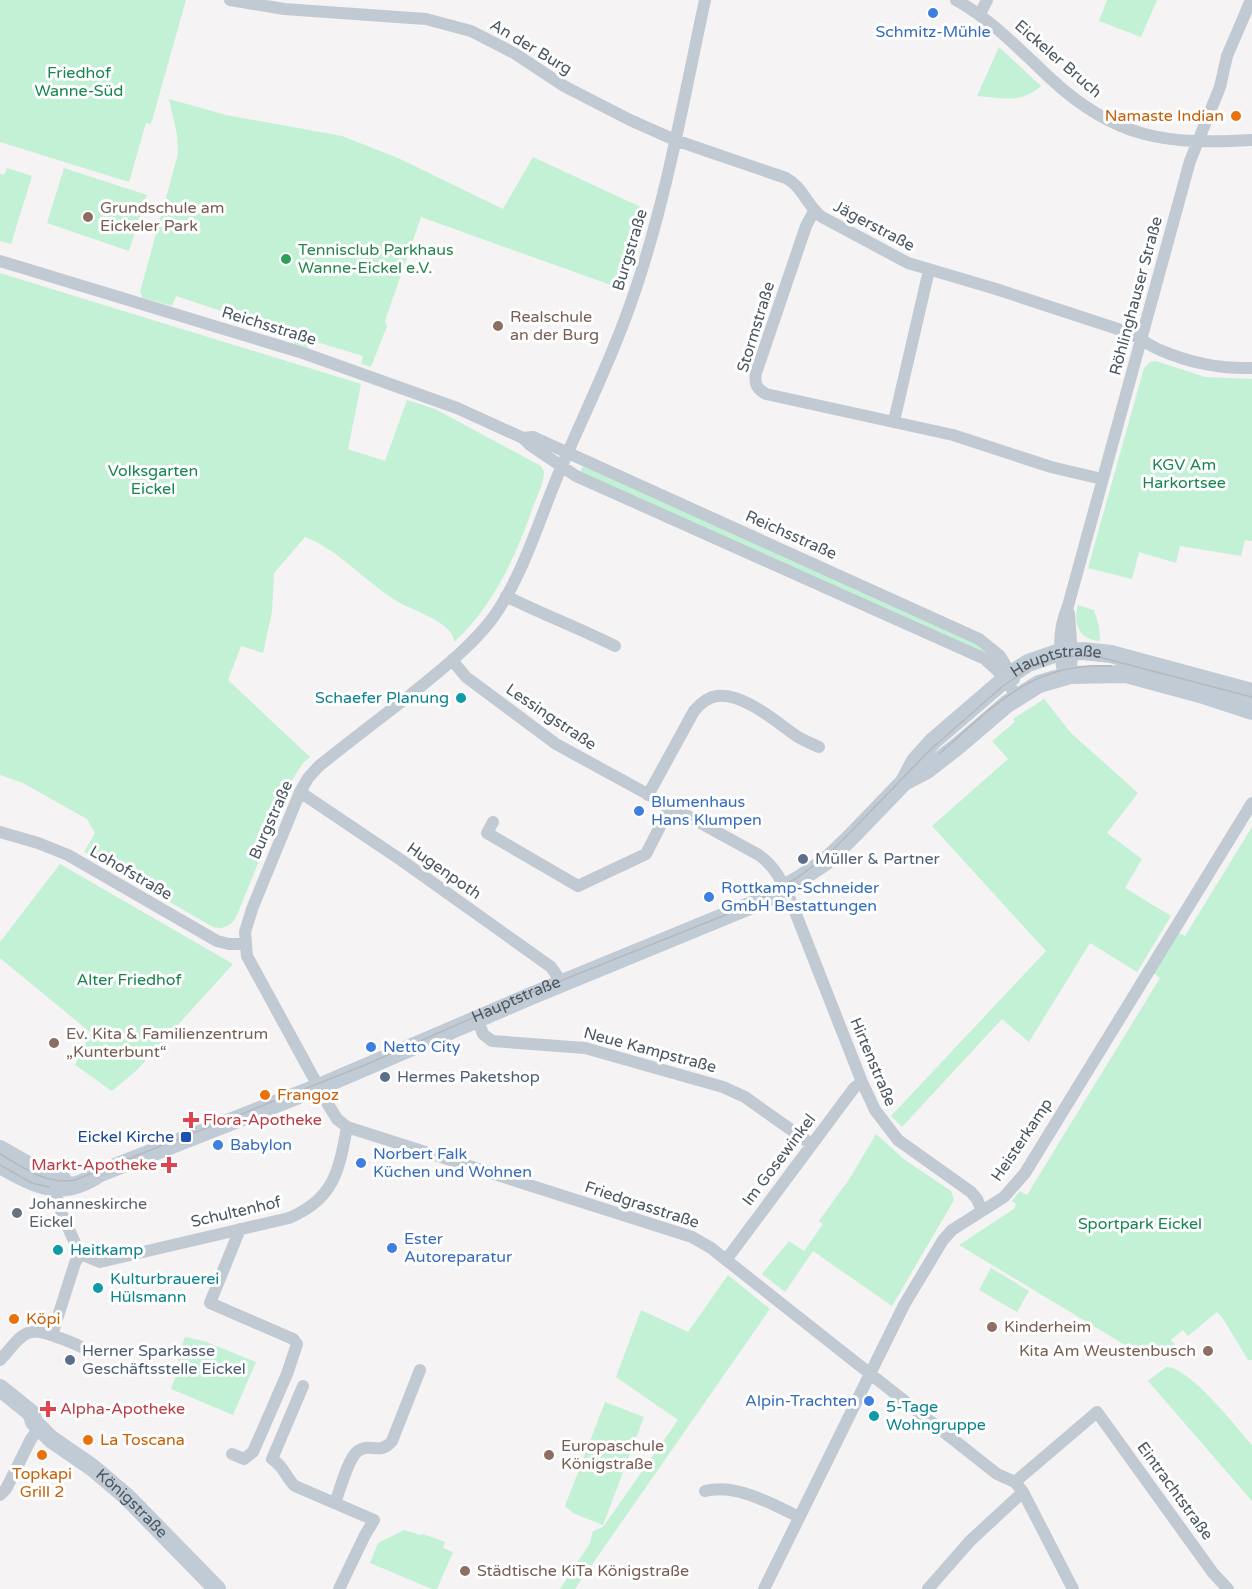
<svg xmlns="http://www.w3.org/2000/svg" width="1252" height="1589" font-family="'Varela Round',sans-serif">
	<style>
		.green { fill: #c3f1d5 }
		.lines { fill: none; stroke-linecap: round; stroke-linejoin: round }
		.street { stroke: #c1cad2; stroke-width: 12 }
		.secondary { stroke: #c1cbd6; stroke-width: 18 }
		.tram { stroke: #b5b8bd; stroke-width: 1.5 }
		.shop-dot { fill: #3f7fe0; stroke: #fff; stroke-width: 2 }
		.food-dot { fill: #e8710a; stroke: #fff; stroke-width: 2 }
		.education-dot { fill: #8d6e63; stroke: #fff; stroke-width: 2 }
		.leisure-dot { fill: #2e9e5b; stroke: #fff; stroke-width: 2 }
		.culture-dot { fill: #0f9aa8; stroke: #fff; stroke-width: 2 }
		.service-dot { fill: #5c6f8a; stroke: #fff; stroke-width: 2 }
		.health-dot { fill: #e0444e; stroke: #fff; stroke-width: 2 }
		.transit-dot { fill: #1a4fb4; stroke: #fff; stroke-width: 2 }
		.worship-dot { fill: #6b7280; stroke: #fff; stroke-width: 2 }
		.labels { text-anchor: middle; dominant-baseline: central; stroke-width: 6; stroke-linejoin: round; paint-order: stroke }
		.shop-label { font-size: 16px; fill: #366cbe; stroke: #fff; text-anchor: start }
		.street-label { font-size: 16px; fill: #4a5661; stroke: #fff }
		.park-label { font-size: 16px; fill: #17864f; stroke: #fff }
		.food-label { font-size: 16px; fill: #c56008; stroke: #fff; text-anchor: start }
		.education-label { font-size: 16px; fill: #785e54; stroke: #fff; text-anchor: start }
		.leisure-label { font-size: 16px; fill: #27864d; stroke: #fff; text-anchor: start }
		.culture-label { font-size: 16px; fill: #0d838f; stroke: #fff; text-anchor: start }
		.service-label { font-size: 16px; fill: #4e5e75; stroke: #fff; text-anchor: start }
		.health-label { font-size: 16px; fill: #be3a42; stroke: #fff; text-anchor: start }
		.transit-label { font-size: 16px; fill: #164399; stroke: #fff; text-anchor: end }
		.worship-label { font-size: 16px; fill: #5b616d; stroke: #fff; text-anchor: start }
	</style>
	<rect width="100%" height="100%" fill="#f5f3f3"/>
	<path class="green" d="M0,0H186L151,124L146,123L129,182L0,142Z
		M1107,0H1157L1141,37L1099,21Z
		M999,47L1041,86C1021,104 1001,98 977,96Z
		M169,99L226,115L342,136L398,158L503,209L533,157L645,209L622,289L421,217L385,321L387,326L371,367L361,364L363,356L310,340L308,348L294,344L297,336L176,296L172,306L143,298L140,292L178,154L177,134Z
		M7,168L32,176L11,244L0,241V174L4,175Z
		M64,168L147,195L129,251L47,223Z
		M0,273L361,384L348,449L385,461L407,400L435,409L541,466L544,472C544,483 537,496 533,507C516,556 493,607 454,642C455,624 415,611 400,603C367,584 341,551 305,537L274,573L272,612L263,653L241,646L228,680L310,757L303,763L292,780L237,915C232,926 222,931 211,926L84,852L95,833L87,819L23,783L0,775Z
		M1156,361L1205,377L1252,379V541L1245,540L1241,556L1180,546L1176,563L1139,552L1132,579L1088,568L1144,368L1150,362Z
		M583,466L978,643L996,661L579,474Z
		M1078,605L1094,610L1099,626L1100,641C1079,639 1073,625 1078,605Z
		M1044,699L1071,733L1138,793L1107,833L1142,859L1125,888L1171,916L1137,972L1090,943L1029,1042L1002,1019L902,1127L891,1116L1046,951L932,826L1008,759L992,741L1015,722L1013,719Z
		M1252,827V1360H1248L1222,1317L1217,1312L1188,1336L1183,1330L1171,1340L1176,1346L1167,1351H1162L1150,1360L959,1245L1014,1209L1016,1204L1012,1201L1020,1191L1027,1195L1160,978L1153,973L1177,932L1185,936Z
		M60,864L233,964L137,1070L112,1091L75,1065L91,1033L0,958V942Z
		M876,1134L905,1160L951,1191L954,1200L892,1306L813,1251L785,1292L762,1274L789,1241L804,1251L823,1224L819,1221L850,1178Z
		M991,1268L1029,1291L1017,1312L979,1290Z
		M728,1275L770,1309L575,1589H560L590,1543L593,1531L603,1527L678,1420L616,1377L641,1310L688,1332Z
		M185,1337L204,1341L256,1362L233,1415L171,1389L179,1367L178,1356Z
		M1166,1367C1189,1366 1237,1428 1252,1445V1501L1148,1381Z
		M605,1402L644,1417L603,1525L573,1513L565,1506Z
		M404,1530L420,1535L423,1534L445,1542L443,1548L453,1552L437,1589H432L370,1563L378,1543Z"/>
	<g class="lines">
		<path class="street" d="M230,0L284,9L426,19L471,31L514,53L564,86L630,120L675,140L786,178C803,187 807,206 822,217L908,263L996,289L1127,332C1139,337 1148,345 1160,350C1190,363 1219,369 1252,368
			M705,0C684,97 667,197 635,291C614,354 584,414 558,475C538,523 523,576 492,619C469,649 438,672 409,696C379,719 349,742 319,766L308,778L300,792L252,909L245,932L247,956L329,1106L337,1119L347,1127L692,1237L711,1248L997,1474L1015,1482
			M956,0C992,20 1020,50 1050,78C1115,139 1167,145 1252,140
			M980,14L987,0
			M814,211L806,226L756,373C754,384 757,389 766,394L953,435L1051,467L1102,479
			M0,261L303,353L457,408L523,438L530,445L576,476L985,659L999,672L1017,696
			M894,421L929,270
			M523,438L533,437L979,639L1000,656L1014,679
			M506,596C542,614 579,628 615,646
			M1069,613L1072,656L1070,675
			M452,660L466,677L556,744L759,855C777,868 783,884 792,904L862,1082L875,1110L898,1140L971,1192L977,1199L982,1211
			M1064,676C1058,651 1058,629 1068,606L1190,161L1220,87L1227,56L1251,0
			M300,792L401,860L551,967L562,983
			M648,795L694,711C700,704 707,697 717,696C745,693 777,723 798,737C805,741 812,744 819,747
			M493,822L487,833L578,886L646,854L670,807
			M0,832L38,843L68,855L217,941L229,944H245
			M477,1019L483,1034L492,1041L585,1048L723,1087L745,1097L811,1144
			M54,1188L62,1214L80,1254
			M80,1254L100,1262L289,1218C334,1199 339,1171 347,1127
			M726,1260L854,1088L862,1082
			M52,1335L75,1263L80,1254
			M0,1360C20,1339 23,1324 54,1336C63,1339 72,1342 81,1347
			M303,1386L272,1459C284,1466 286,1478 295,1486L374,1520L365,1535L339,1589
			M232,1454L244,1459L253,1452L287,1374L297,1344L293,1339L210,1303L240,1229
			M1015,1482L1097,1412L1213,1573L1228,1589
			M705,1491C736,1483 772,1504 799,1517
			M1023,1492L1073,1589
			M0,1495L6,1489L31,1439L39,1428
			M335,1503C340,1490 348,1458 358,1451C369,1442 380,1456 392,1441L420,1370
			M764,1589L904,1305L943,1240L952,1230L1004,1197L1025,1173L1252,803
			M928,1589L970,1541L1023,1492L1015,1482"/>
		<g class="secondary">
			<path id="s1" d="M904,782L915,761L933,741L1011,674L1028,663L1060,652L1083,651L1111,654L1252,692"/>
			<path d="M0,1149L42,1173L63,1180"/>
			<path d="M0,1165C35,1185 62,1200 100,1173L319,1087L531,996L764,900L801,878L825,862L851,837L904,782L927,770L959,745L1007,704L1039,684L1070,675L1126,674L1200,694L1252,711"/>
			<path id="s2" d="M0,1388L31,1413L34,1422L51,1439L93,1468L127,1497L217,1589"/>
		</g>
		<g class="tram">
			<path d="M939,754C993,707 1032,661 1111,666"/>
			<path id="s3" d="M0,1154C24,1168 46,1185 75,1180L365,1065L530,993L728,914L771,893L800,876L831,852L931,749L1003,686L1031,667L1057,658L1076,656H1095L1252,697"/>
			<path d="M0,1165L32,1183L49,1187"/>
		</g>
	</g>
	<g class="shop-dot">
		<circle cx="933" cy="13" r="6"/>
		<circle cx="639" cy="811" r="6"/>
		<circle cx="709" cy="897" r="6"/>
		<circle cx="371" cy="1047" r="6"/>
		<circle cx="218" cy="1145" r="6"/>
		<circle cx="361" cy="1163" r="6"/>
		<circle cx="392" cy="1248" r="6"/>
		<circle cx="869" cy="1401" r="6"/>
	</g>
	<g class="food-dot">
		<circle cx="1236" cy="116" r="6"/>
		<circle cx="265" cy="1095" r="6"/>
		<circle cx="14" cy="1319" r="6"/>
		<circle cx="88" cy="1440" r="6"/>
		<circle cx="42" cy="1455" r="6"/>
	</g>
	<g class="education-dot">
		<circle cx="88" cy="217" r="6"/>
		<circle cx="498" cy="326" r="6"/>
		<circle cx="54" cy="1043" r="6"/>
		<circle cx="992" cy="1327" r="6"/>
		<circle cx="1208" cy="1351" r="6"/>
		<circle cx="549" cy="1455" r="6"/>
		<circle cx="465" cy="1571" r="6"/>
	</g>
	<circle class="leisure-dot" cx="286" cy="259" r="6"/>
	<g class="culture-dot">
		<circle cx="461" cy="698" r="6"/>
		<circle cx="58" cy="1250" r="6"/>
		<circle cx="98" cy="1288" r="6"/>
		<circle cx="874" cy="1416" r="6"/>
	</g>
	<g class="service-dot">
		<circle cx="803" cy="859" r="6"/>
		<circle cx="385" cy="1077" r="6"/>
		<circle cx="70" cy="1360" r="6"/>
	</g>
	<g class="health-dot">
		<path d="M188 1111h6v6h6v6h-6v6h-6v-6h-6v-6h6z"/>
		<path d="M166 1156h6v6h6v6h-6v6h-6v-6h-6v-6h6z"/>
		<path d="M45 1400h6v6h6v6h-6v6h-6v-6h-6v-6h6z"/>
	</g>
	<rect class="transit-dot" x="180" y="1131" width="12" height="12" rx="3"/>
	<circle class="worship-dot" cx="17" cy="1213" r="6"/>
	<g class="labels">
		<g class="shop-label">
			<text x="933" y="32" text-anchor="middle">Schmitz-Mühle</text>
			<text x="651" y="802">Blumenhaus<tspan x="651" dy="18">Hans Klumpen</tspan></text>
			<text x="721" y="888">Rottkamp-Schneider<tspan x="721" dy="18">GmbH Bestattungen</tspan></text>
			<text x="383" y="1047">Netto City</text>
			<text x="230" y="1145">Babylon</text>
			<text x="373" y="1154">Norbert Falk<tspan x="373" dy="18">Küchen und Wohnen</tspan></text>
			<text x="404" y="1239">Ester<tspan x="404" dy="18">Autoreparatur</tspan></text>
			<text x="857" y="1401" text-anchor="end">Alpin-Trachten</text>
		</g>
		<g class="street-label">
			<text transform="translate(531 47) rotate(31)">An der Burg</text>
			<text transform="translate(1058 59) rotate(41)">Eickeler Bruch</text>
			<text transform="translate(874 226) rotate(28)">Jägerstraße</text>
			<text transform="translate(630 250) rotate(-73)">Burgstraße</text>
			<text transform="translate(1136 296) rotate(-75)">Röhlinghauser Straße</text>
			<text transform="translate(269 326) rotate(17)">Reichsstraße</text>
			<text transform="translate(756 327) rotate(-73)">Stormstraße</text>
			<text transform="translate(791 535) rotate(24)">Reichsstraße</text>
			<text stroke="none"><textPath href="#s1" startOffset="202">Hauptstraße</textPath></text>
			<text transform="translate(551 717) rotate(34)">Lessingstraße</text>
			<text transform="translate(271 820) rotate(-66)">Burgstraße</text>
			<text transform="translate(444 871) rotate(35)">Hugenpoth</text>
			<text transform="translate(131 873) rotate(30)">Lohofstraße</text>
			<text stroke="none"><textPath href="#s3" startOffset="558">Hauptstraße</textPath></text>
			<text transform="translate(650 1050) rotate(15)">Neue Kampstraße</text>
			<text transform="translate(873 1062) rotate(67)">Hirtenstraße</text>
			<text transform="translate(1022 1140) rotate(-56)">Heisterkamp</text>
			<text transform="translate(779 1160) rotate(-53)">Im Gosewinkel</text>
			<text transform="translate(642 1205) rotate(18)">Friedgrasstraße</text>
			<text transform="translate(236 1212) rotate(-13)">Schultenhof</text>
			<text transform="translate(1175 1491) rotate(54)">Eintrachtstraße</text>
			<text stroke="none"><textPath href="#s2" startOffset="177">Königstraße</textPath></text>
		</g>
		<g class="park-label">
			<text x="79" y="73">Friedhof<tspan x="79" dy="18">Wanne-Süd</tspan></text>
			<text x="1184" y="465">KGV Am<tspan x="1184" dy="18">Harkortsee</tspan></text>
			<text x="153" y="471">Volksgarten<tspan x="153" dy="18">Eickel</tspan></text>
			<text x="129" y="980">Alter Friedhof</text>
			<text x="1140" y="1224">Sportpark Eickel</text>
		</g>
		<g class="food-label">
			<text x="1224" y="116" text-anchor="end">Namaste Indian</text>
			<text x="277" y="1095">Frangoz</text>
			<text x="26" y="1319">Köpi</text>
			<text x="100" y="1440">La Toscana</text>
			<text x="42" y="1474" text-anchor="middle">Topkapi<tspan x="42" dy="18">Grill 2</tspan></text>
		</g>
		<g class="education-label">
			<text x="100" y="208">Grundschule am<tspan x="100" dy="18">Eickeler Park</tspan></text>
			<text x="510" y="317">Realschule<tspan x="510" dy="18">an der Burg</tspan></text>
			<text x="66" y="1034">Ev. Kita &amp; Familienzentrum<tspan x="66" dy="18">„Kunterbunt“</tspan></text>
			<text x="1004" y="1327">Kinderheim</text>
			<text x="1196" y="1351" text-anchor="end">Kita Am Weustenbusch</text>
			<text x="561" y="1446">Europaschule<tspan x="561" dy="18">Königstraße</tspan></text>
			<text x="477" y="1571">Städtische KiTa Königstraße</text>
		</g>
		<g class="leisure-label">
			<text x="298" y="250">Tennisclub Parkhaus<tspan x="298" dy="18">Wanne-Eickel e.V.</tspan></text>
		</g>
		<g class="culture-label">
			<text x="449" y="698" text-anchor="end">Schaefer Planung</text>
			<text x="70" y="1250">Heitkamp</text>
			<text x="110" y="1279">Kulturbrauerei<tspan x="110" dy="18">Hülsmann</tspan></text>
			<text x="886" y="1407">5-Tage<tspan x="886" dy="18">Wohngruppe</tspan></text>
		</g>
		<g class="service-label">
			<text x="815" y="859">Müller &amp; Partner</text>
			<text x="397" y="1077">Hermes Paketshop</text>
			<text x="82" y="1351">Herner Sparkasse<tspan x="82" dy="18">Geschäftsstelle Eickel</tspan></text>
		</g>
		<g class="health-label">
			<text x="203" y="1120">Flora-Apotheke</text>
			<text x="157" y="1165" text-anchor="end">Markt-Apotheke</text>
			<text x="60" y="1409">Alpha-Apotheke</text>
		</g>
		<g class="transit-label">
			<text x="174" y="1137">Eickel Kirche</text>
		</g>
		<g class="worship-label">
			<text x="29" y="1204">Johanneskirche<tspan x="29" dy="18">Eickel</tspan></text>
		</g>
	</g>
</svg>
